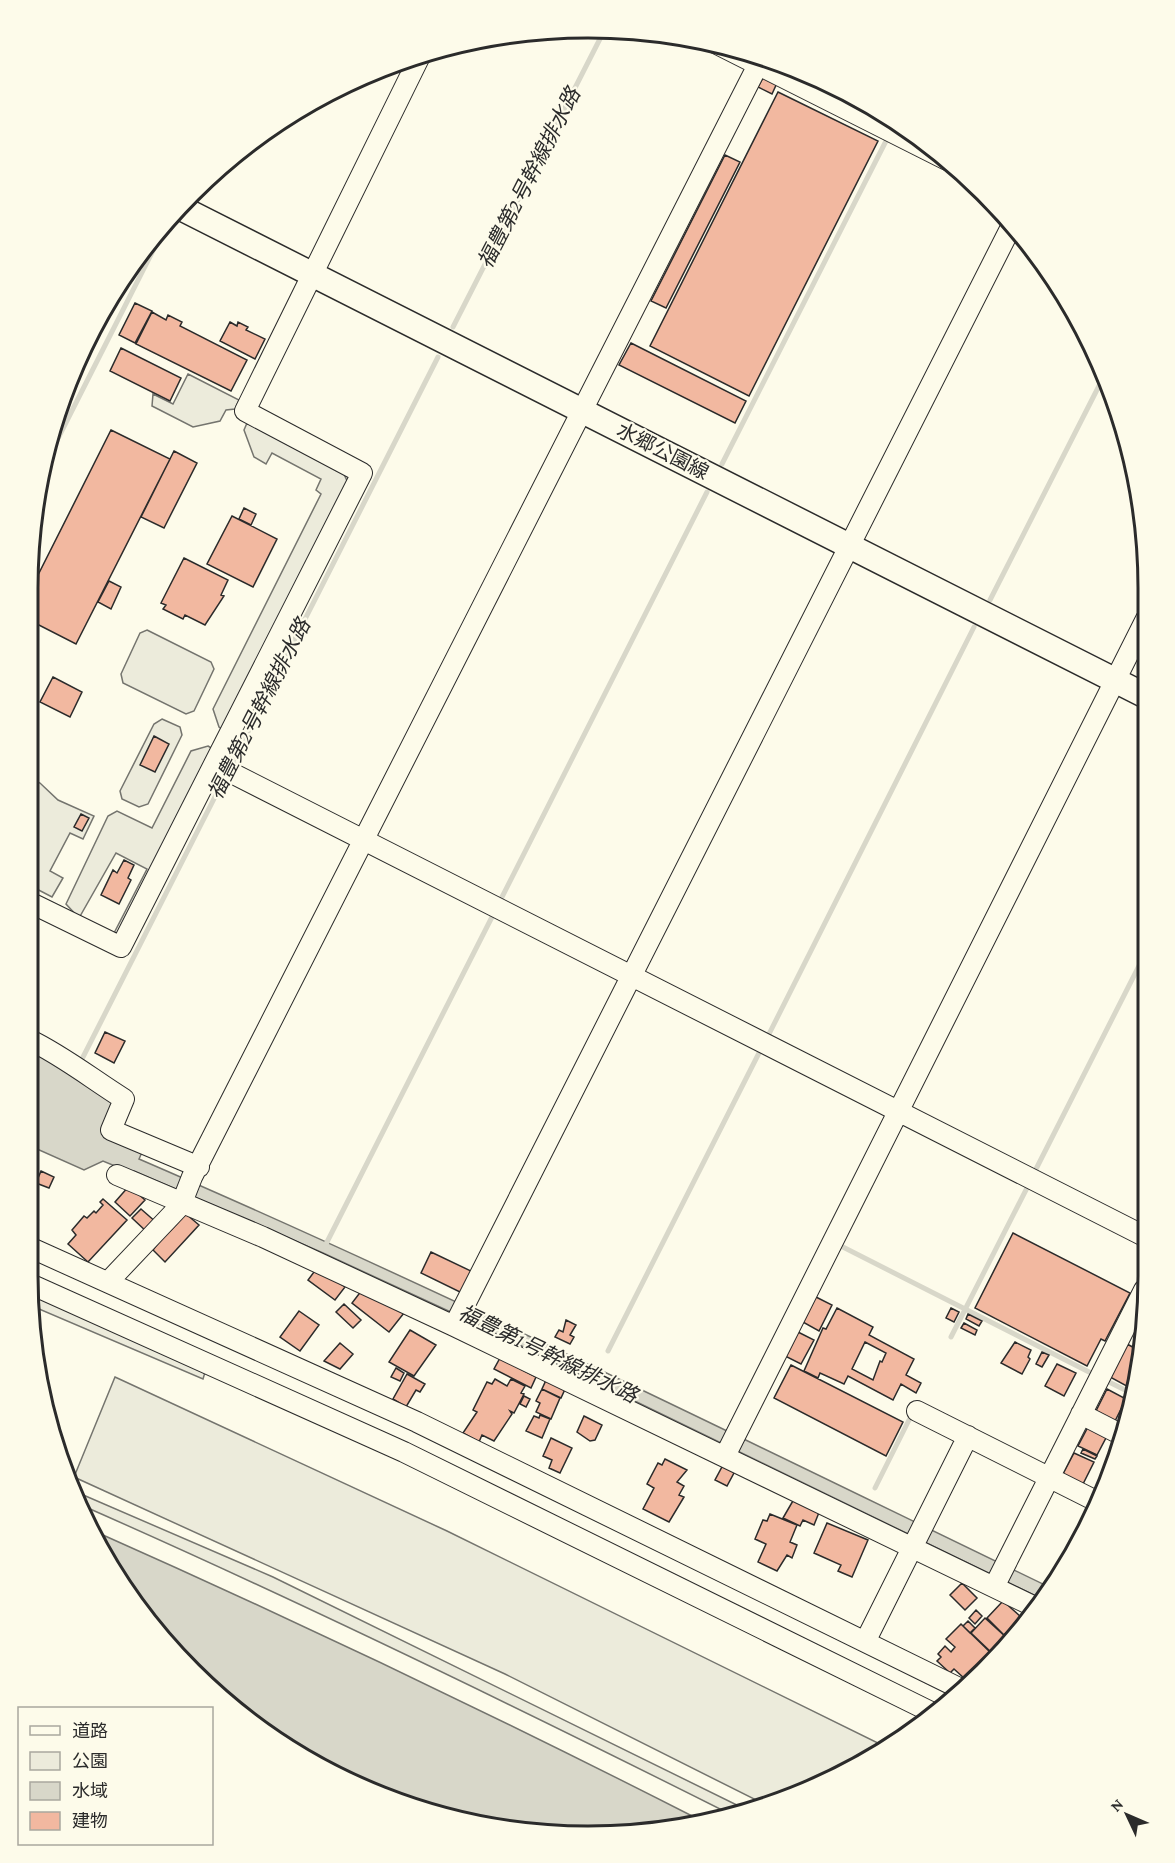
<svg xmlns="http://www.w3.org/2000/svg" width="1175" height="1863" font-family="'Crimson Pro','Noto Sans JP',serif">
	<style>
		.green { fill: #ecebdb; stroke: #74746e; stroke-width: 1.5 }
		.water { fill: #d8d7c9; stroke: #74746e; stroke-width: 1.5 }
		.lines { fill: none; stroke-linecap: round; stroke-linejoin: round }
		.stream { stroke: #d8d7c9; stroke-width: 5 }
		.building { fill: #f2b8a0; stroke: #2b2b2b; stroke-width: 1.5; fill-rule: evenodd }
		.minor-casing { stroke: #2b2b2b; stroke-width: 22 }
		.major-casing { stroke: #2b2b2b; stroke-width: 27 }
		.minor { stroke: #fdfbea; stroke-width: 20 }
		.major { stroke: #fdfbea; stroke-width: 24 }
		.labels { text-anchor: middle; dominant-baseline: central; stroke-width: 4.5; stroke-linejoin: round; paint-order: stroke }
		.street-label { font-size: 20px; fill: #2b2b2b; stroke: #fdfbea }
		.water-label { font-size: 21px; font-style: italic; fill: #2b2b2b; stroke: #fdfbea }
		.rim { fill: none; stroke: #2b2b2b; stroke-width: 3 }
	</style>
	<rect width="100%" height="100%" fill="#fdfbea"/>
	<path class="green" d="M188,374L239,400L235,409L226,410L220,421L193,427L152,406L153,394L173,404Z
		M247,423L343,472L348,483L223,730L219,727L213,709L321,494L316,490L321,479L272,453L266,464L254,457L244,430Z
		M147,630L211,662L214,669L194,711L186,714L123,683L121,674L140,633Z
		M162,719L180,727L182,735L148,804L139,807L122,799L120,791L154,724Z
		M208,746L213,749L120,933L112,937L147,869L116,853L79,918L66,904L108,816L117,811L152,828L191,751Z
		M30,778L40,783L58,800L94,816L83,839L70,833L50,871L63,878L52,897L29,885Z
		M30,1291L206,1369L203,1379L32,1306Z
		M115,1377L447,1531L886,1747L762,1803L505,1674L74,1477Z
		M74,1491L273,1577L747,1810L734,1816C519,1708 302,1602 81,1505Z"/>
	<path class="water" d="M28,1044L118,1101L105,1133L143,1150L139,1159C447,1292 747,1441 1049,1587L1042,1599L468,1320L323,1253L134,1171L132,1173L103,1161L84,1170L28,1145Z
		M94,1531C299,1622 500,1718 700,1820L551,1835L407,1806L247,1720L122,1587Z"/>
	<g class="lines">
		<path class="stream" d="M453,327L605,29
			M46,462L169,219
			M722,464L888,137
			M990,600L1104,376
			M499,903L707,492
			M767,1038L974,627
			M81,1061L438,357
			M1033,1175L1145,954
			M837,1244L1091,1373
			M325,1246L494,913
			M951,1337L1029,1184
			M608,1351L761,1049
			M1107,1381L1131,1393
			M875,1488L909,1420"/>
	</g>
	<path class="building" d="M764,76L777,83L772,94L758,87Z
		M778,92L878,141L749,396L650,346Z
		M725,155L740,162L666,308L651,301Z
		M135,303L152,311L135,343L119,335Z
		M152,312L166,320L168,315L182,322L180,326L247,360L231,391L136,344Z
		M230,322L237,326L238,322L248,327L246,330L265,339L255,359L220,341Z
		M631,343L746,401L735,423L619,365Z
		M121,348L181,378L170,401L110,371Z
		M111,430L170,459L76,644L31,621V589Z
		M174,451L197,463L164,528L141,517Z
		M244,508L256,514L251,525L239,519Z
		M232,516L277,539L253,587L207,564Z
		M184,558L228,580L221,595L224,596L205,625L185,615L183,619L163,609L166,605L161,603Z
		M109,581L121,587L111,609L98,602Z
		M53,677L82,692L70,717L40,702Z
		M154,736L169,744L155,772L140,765Z
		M81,814L89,818L82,831L74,827Z
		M124,860L134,865L128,878L131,880L119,904L101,895L113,870L117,873Z
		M105,1032L125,1041L114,1063L95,1053Z
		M41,1171L54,1177L49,1188L36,1183Z
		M129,1186L145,1200L130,1216L115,1202Z
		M103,1199L127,1220L88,1262L68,1244L76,1235L72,1230L84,1216L87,1218L94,1211L96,1213L103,1205L100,1202Z
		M141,1209L157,1223L148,1233L132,1218Z
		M186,1214L199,1225L165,1262L153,1250L168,1229L170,1231Z
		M1013,1233L1130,1293L1105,1341L1101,1339L1087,1366L975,1308Z
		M431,1252L473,1272L462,1293L421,1273Z
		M317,1268L345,1287L335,1300L308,1280Z
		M362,1290L404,1313L389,1332L352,1303Z
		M814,1296L832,1305L819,1331L801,1321Z
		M344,1304L361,1320L353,1328L336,1312Z
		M837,1308L873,1327L869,1335L914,1359L906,1375L921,1383L916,1393L901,1384L893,1400L848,1376L844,1384L820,1373L818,1378L804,1371L823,1328L826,1329ZM865,1342L886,1353L882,1362L880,1361L873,1380L852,1369Z
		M951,1308L959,1312L954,1322L946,1318Z
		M299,1311L319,1325L300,1351L280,1337Z
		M968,1314L982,1321L979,1326L966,1319Z
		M566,1320L576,1325L570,1335L574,1337L570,1344L555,1337L559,1330L563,1332Z
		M964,1323L977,1330L975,1335L961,1328Z
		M410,1330L436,1345L414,1376L389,1362Z
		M796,1331L814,1340L801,1364L783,1355Z
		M1015,1342L1031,1350L1028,1357L1030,1359L1022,1374L1001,1363Z
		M340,1343L353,1354L340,1369L324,1361Z
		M1127,1344L1142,1352L1132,1389L1110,1377Z
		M1042,1352L1049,1355L1042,1367L1036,1364Z
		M500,1358L536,1377L531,1388L494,1369Z
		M1057,1364L1076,1373L1064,1396L1045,1386Z
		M791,1365L903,1422L886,1456L774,1398Z
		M396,1368L404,1373L400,1381L391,1377Z
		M407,1374L425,1384L420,1392L416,1390L406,1407L393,1399Z
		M547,1378L566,1387L561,1398L542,1389Z
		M495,1379L507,1386L511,1379L525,1386L521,1393L524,1394L514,1413L510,1411L512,1414L494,1441L482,1435L479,1442L463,1433L477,1412L473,1410L487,1382L492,1384Z
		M542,1389L560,1398L551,1419L536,1412L540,1403L536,1401Z
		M1107,1389L1126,1399L1115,1421L1096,1411Z
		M524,1396L530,1399L526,1407L520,1404Z
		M540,1415L550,1419L542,1438L526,1431L534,1416L539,1418Z
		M584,1416L602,1425L595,1440L590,1441L577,1432Z
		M1089,1425L1108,1434L1097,1455L1078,1446Z
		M551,1438L572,1448L560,1473L549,1468L552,1460L543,1456Z
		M1083,1449L1097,1456L1095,1459L1081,1453Z
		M1074,1453L1094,1462L1083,1484L1063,1474Z
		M665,1459L687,1470L677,1482L684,1486L679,1495L684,1497L669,1522L643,1509L654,1488L647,1484L658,1463L662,1465Z
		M723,1465L735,1471L727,1486L715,1480Z
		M794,1499L820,1510L814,1525L803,1520L800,1526L783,1518Z
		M770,1514L797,1525L790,1542L797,1545L792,1558L787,1555L777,1571L758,1562L766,1544L755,1539L763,1520L767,1521Z
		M827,1523L868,1540L852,1577L838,1571L841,1565L814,1553Z
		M962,1583L977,1598L965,1610L950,1595Z
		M1003,1601L1021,1617L1004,1635L987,1618Z
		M976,1610L982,1616L975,1624L969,1618Z
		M985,1618L1008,1639L993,1654L971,1633Z
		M968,1621L975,1628L970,1633L963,1626Z
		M961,1624L992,1654L965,1679L954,1669L950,1673L937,1661L941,1657L938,1654L945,1646L951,1652L955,1647L946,1639Z"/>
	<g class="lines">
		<g class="minor-casing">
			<path id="minor" d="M717,44L947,160
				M214,764L1144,1236
				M29,902L121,947L362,473L245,411L421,54
				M28,1039C62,1055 92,1079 124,1099L111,1130L199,1167
				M117,1175L263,1237L454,1326L1037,1608
				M27,1246L417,1422L957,1687
				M108,1282L181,1205L192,1177L762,57
				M28,1283L404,1452L931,1712
				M454,1326L1013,223
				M917,1411L1098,1502
				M1081,1414L1120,1434
				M725,1456L1146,619
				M994,1587L1144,1290
				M866,1640L968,1436"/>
		</g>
		<g class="major-casing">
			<path id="major" d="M179,207L1146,696"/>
		</g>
		<use href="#minor" class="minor"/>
		<use href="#major" class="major"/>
	</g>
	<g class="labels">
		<g class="street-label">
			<text transform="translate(663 451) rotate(27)">水郷公園線</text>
		</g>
		<g class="water-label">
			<text transform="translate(529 178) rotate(-63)">福豊第2号幹線排水路</text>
			<text transform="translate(259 709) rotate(-63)">福豊第2号幹線排水路</text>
			<text transform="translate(548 1354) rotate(26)">福豊第1号幹線排水路</text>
		</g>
	</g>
	<path d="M0 0H1175V1863H0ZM588 38H588A550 550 0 0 1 1138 588V1276A550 550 0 0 1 588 1826H588A550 550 0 0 1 38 1276V588A550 550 0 0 1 588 38Z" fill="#fdfbea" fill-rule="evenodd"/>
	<path class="rim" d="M588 38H588A550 550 0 0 1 1138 588V1276A550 550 0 0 1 588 1826H588A550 550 0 0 1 38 1276V588A550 550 0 0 1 588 38Z"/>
	<rect x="18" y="1707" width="195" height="138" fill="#fdfbea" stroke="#a9a89e" stroke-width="1.5"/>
	<rect x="30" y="1726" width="30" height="9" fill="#fdfbea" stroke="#a9a89e" stroke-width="1.5"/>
	<text x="72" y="1737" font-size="18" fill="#2b2b2b">道路</text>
	<rect x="30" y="1752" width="30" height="18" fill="#ecebdb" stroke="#a9a89e" stroke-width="1.5"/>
	<text x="72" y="1767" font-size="18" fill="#2b2b2b">公園</text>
	<rect x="30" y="1782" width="30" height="18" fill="#d8d7c9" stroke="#a9a89e" stroke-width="1.5"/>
	<text x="72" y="1797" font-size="18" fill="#2b2b2b">水域</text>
	<rect x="30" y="1812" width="30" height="18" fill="#f2b8a0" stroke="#a9a89e" stroke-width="1.5"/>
	<text x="72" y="1827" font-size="18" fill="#2b2b2b">建物</text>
	<g transform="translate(1127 1815) rotate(314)" stroke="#fdfbea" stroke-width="4.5" paint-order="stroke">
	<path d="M0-4.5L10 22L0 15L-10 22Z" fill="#2b2b2b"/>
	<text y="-9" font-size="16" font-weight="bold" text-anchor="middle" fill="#2b2b2b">N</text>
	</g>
</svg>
